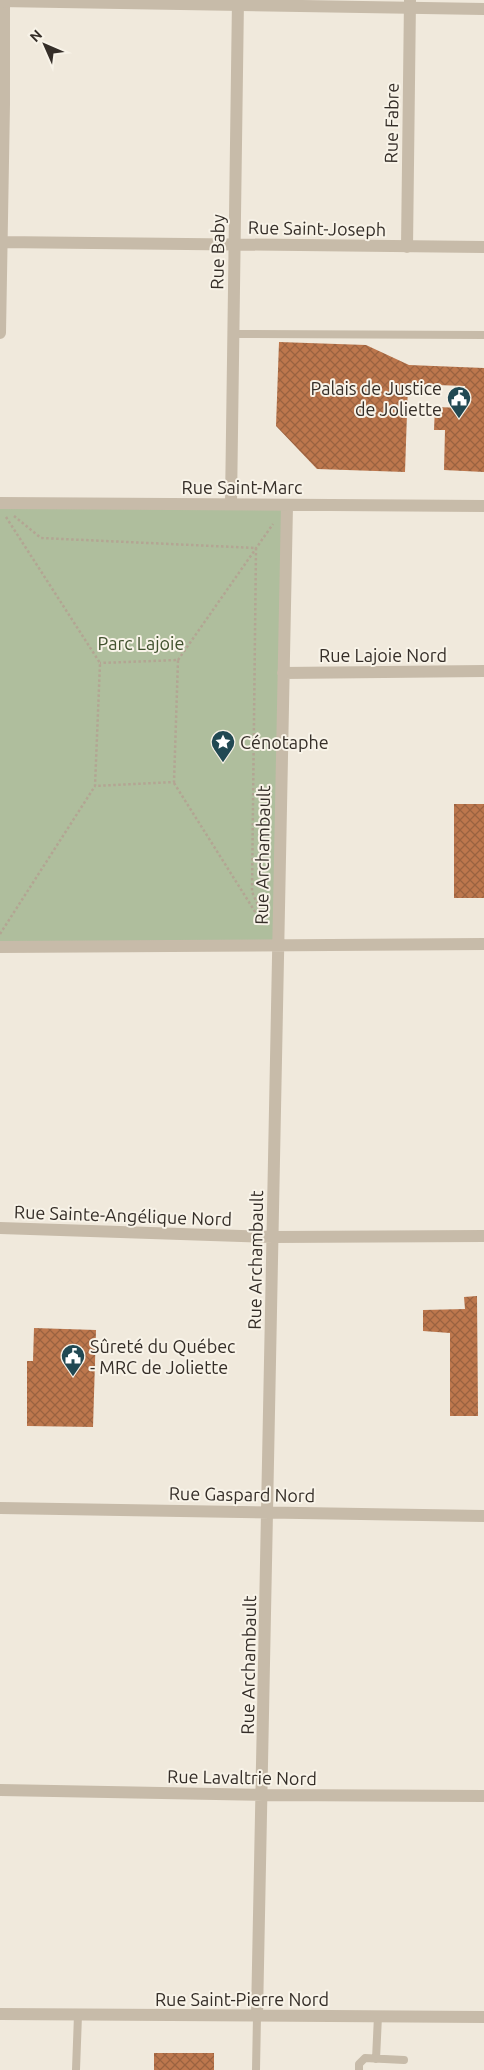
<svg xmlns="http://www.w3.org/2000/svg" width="484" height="2070" font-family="Ubuntu,sans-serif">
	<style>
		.green { fill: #afbe9d }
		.building { fill: url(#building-cross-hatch) }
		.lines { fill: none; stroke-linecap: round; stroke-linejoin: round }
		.path { stroke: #b3a593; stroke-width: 2.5; stroke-dasharray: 2.5 2.5; stroke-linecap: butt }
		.service { stroke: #c7bba9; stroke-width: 8 }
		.minor { stroke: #c7bba9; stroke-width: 12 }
		.tertiary { stroke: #c7bba9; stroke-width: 12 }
		.labels { text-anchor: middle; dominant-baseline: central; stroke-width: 4; stroke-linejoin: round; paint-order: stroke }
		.street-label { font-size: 18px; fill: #352e28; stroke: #f8f3e8 }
		.poi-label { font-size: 18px; fill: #352e28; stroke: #f8f3e8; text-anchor: start }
		.park-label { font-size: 18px; fill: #40512e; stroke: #f8f3e8 }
	</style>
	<defs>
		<pattern id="building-cross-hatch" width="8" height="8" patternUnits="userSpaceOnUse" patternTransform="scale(1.25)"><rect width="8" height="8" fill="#bd774d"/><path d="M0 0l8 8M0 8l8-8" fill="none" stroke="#9a6240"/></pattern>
	</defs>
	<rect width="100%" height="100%" fill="#f0e9dc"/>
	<path class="green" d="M0,503L287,505L277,947H0Z"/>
	<path class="building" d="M279,342L366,345L409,365L484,368V472L444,470L445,430H434L435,407L465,408V386L408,384L405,472L317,469L276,426Z
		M454,804H484V898H454Z
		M477,1296L478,1416H450V1333L423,1331V1310L465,1309L464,1297Z
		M34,1328L96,1330L93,1427L27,1426V1361H33Z
		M154,2053H214V2070H154Z"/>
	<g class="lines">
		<path class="path" d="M14,516L41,538L256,548L252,892L265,920
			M6,517L100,663L95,786L174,782L178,660L100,663
			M178,660L273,524
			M174,783L264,926
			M0,934L95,786"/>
		<path class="service" d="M233,334L484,335
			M376,2059L378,2016
			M76,2070L78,2015
			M256,2070L257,2016
			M359,2070V2064L365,2058L404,2060"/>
		<path class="minor" d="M0,242L484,247
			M407,247L410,0
			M0,333L4,104V0
			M0,503L484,506
			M231,504L238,0
			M283,673L484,671
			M0,947L484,944
			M0,1228L273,1237L484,1236
			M0,1508L484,1516
			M0,1790L263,1795L484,1796
			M0,2014L484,2017
			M257,2016C270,1512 275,1008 287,505"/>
		<path class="tertiary" d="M0,1L484,9"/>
	</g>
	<defs>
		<g id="civic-pin" transform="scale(1.25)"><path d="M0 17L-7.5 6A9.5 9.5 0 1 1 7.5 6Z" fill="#214953" stroke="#f8f3e8"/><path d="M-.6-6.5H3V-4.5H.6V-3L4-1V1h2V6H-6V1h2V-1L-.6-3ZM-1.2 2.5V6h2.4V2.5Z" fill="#fff"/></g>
		<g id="sight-pin" transform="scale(1.25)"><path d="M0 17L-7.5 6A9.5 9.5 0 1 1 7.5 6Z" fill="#214953" stroke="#f8f3e8"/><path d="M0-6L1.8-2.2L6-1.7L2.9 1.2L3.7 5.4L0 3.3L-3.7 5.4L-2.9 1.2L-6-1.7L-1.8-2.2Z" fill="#fff"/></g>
	</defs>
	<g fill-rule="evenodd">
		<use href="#civic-pin" x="459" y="398"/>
		<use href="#sight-pin" x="223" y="742"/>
		<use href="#civic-pin" x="73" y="1356"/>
	</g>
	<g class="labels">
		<g class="street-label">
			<text transform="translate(391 123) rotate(-89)">Rue Fabre</text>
			<text transform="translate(317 228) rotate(1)">Rue Saint-Joseph</text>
			<text transform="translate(217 252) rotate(-89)">Rue Baby</text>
			<text x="242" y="487">Rue Saint-Marc</text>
			<text x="383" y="655">Rue Lajoie Nord</text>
			<text transform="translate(262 855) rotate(-89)">Rue Archambault</text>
			<text transform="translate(123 1215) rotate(2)">Rue Sainte-Angélique Nord</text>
			<text transform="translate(255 1260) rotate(-89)">Rue Archambault</text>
			<text transform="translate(242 1494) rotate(1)">Rue Gaspard Nord</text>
			<text transform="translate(248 1665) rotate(-89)">Rue Archambault</text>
			<text transform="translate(242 1777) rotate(1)">Rue Lavaltrie Nord</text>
			<text x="242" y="1999">Rue Saint-Pierre Nord</text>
		</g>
		<g class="poi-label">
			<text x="442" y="388" text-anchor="end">Palais de Justice<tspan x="442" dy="21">de Joliette</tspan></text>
			<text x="240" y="742">Cénotaphe</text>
			<text x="90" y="1346">Sûreté du Québec<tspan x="90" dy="21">- MRC de Joliette</tspan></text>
		</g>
		<g class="park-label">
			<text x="141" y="643">Parc Lajoie</text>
		</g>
	</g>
	<g transform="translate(45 45) rotate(315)" stroke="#f8f3e8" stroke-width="4" paint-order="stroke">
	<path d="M0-4L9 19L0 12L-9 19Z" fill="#352e28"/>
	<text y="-8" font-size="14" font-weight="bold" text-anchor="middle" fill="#352e28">N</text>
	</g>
</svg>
